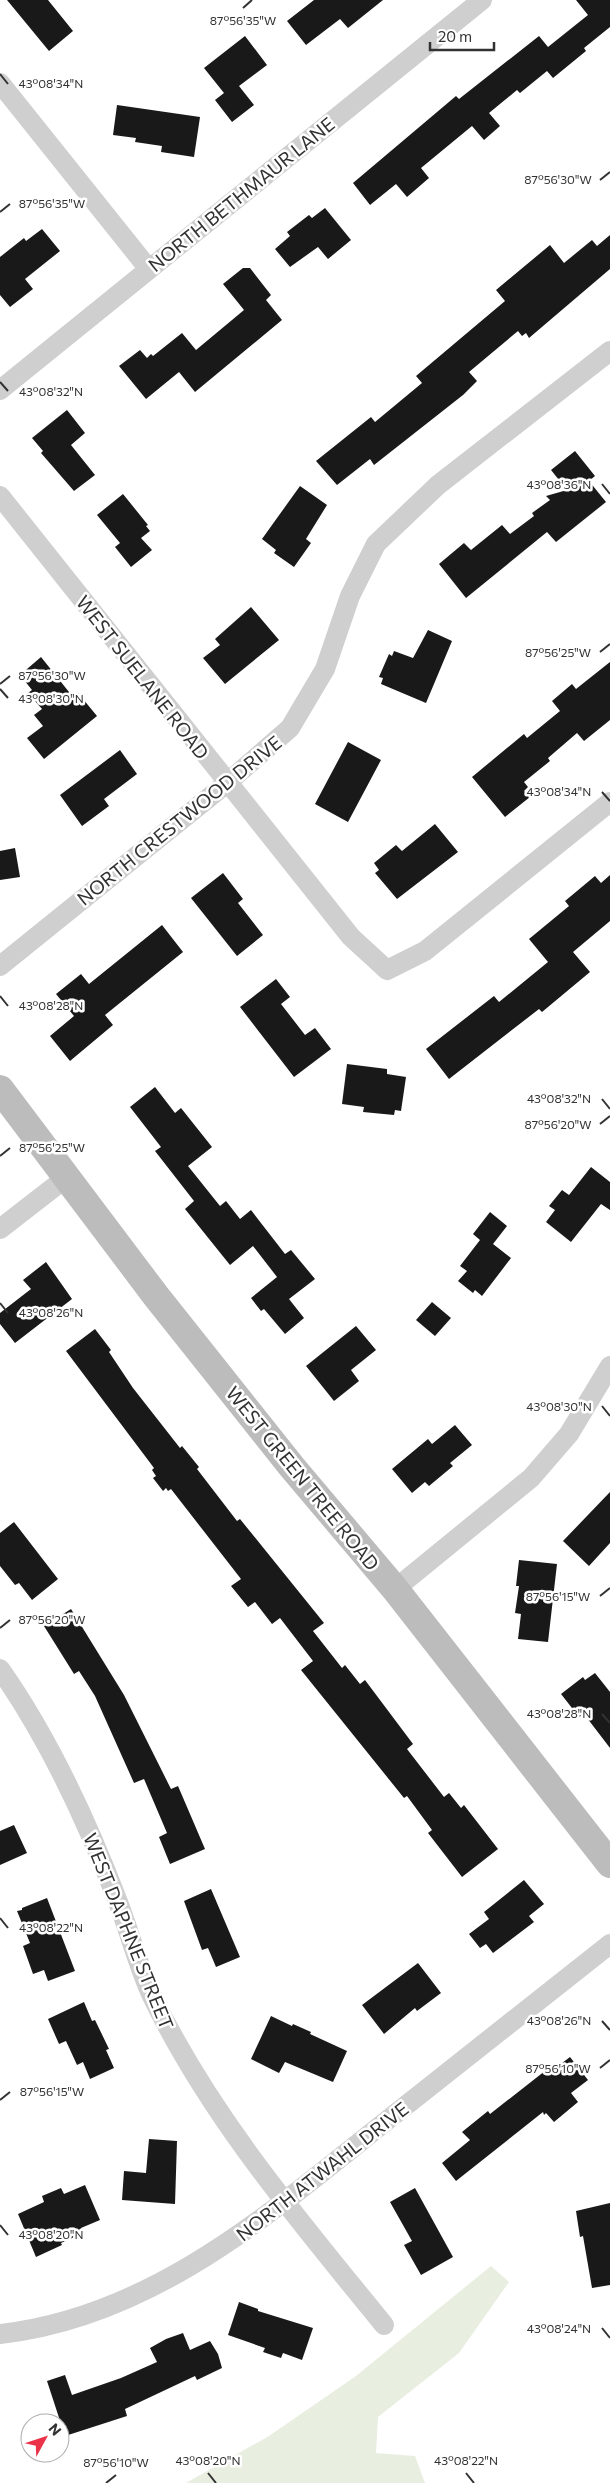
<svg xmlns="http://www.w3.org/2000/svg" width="610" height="2483" font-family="Commissioner,sans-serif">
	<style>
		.green { fill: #e8eee0 }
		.building { fill: #191919 }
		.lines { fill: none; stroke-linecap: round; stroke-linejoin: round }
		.street { stroke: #cfcfcf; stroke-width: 20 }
		.secondary { stroke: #bcbcbc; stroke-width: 28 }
		.ticks { fill: none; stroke: #323232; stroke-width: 2 }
		.labels { text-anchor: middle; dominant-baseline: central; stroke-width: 5; stroke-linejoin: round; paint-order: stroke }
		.street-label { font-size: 19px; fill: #323232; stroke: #fff }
		.ticks-label { font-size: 12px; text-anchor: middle; fill: #323232; stroke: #fff; stroke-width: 5; stroke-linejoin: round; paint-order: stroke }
	</style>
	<rect width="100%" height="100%" fill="#fff"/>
	<path class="green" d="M491,2266L509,2282L459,2353L378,2417L376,2453L415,2456L425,2483H186L269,2436L356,2376Z"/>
	<path class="building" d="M7,0H48L73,31L49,51Z
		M314,0H383L348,28L340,19L306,45L287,21Z
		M576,0H610V27L584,48L586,51L553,78L547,71L520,93L517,90L489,113L500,126L484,140L472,126L421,168L429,178L407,197L396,184L370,205L353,183L456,96L459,99L539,36L548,47L588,15Z
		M245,36L267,65L239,86L254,105L232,122L215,100L224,93L204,68Z
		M117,105L200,117L194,157L161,152L162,146L135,142L136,138L113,135Z
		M325,208L351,240L328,259L318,247L290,267L275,249L290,236L287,232L309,215L312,218Z
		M42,229L60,251L25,279L33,289L10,307L0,295V257L24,238L26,241Z
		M610,235V269L529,338L526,333L522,336L518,331L469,372L477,381L463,395L374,465L370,459L337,485L316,461L371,417L375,422L422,383L416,376L505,301L496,290L550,245L564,263L592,240L597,246Z
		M243,268H250L271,295L266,300L282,320L195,392L179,372L146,399L119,366L140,350L147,358L151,354L153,356L182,333L196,350L244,310L223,284Z
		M67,410L85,433L71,445L95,475L74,491L41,453L43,451L32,438Z
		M575,451L595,476L589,481L606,502L556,542L547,532L466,598L439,564L464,543L471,550L502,525L510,534L534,516L532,513L550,500L546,496L567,490L551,470Z
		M300,486L327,505L306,539L311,543L294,567L274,553L276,550L262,539Z
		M123,494L148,525L146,526L150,531L141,538L152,550L131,567L115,547L120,543L97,515Z
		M251,607L279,640L225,684L203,658L220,645L215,639Z
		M428,630L452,641L426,703L381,684L383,678L379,677L389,654L392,656L394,651L413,658Z
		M41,657L73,697L78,693L97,716L44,759L27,738L43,726L34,715L42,709L28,693L32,690L20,675Z
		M610,662V720L584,741L577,733L548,758L550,761L524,782L528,787L524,791L530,797L505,817L472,777L524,734L527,738L560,711L552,701L572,684L576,689Z
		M348,742L381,760L348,822L315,804Z
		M120,750L137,774L104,799L109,806L82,826L60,795Z
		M435,824L458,852L397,899L375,873L379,870L374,863L396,845L402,851Z
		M15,848L20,877L0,880V851Z
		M223,873L243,899L238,903L263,935L237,956L191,898Z
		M610,875V921L573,952L590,972L542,1012L539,1009L449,1079L426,1049L494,996L499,1002L548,962L529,939L569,906L565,901L595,876L601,883Z
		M162,925L183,952L105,1015L113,1025L70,1061L50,1036L74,1016L56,994L81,974L89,984Z
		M276,979L290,997L281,1004L305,1035L315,1028L331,1049L294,1077L240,1007Z
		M347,1064L387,1069V1074L406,1077L401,1111L395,1110L394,1115L363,1112L364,1107L342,1104Z
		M155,1087L175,1113L181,1108L212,1147L188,1166L220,1206L226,1201L240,1219L251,1210L285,1254L291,1250L315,1279L289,1299L304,1318L285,1334L264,1309L261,1311L251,1298L277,1277L253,1246L230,1265L185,1209L194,1201L155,1151L161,1147L130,1107Z
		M591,1167L610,1182V1210L601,1204L571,1242L546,1222L555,1210L549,1206L562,1190L569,1195Z
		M490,1212L507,1226L493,1244L511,1258L482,1296L475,1290L473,1293L458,1281L467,1271L460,1266L480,1240L473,1234Z
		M46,1262L72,1299L15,1343L0,1324V1313L31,1289L23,1280Z
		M432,1302L451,1318L435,1336L416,1320Z
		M356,1326L376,1350L351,1370L359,1381L334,1401L306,1366Z
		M95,1329L111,1350L109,1352L133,1388L180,1448L182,1446L199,1467L197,1469L237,1521L240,1519L324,1623L313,1631L342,1668L345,1665L360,1684L365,1680L413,1744L407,1749L444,1797L449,1793L461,1808L464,1805L498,1849L462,1877L428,1833L432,1830L407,1796L404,1798L301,1670L313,1661L280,1618L272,1624L255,1602L248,1607L231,1586L241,1579L171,1489L168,1491L166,1488L163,1491L153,1478L156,1476L152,1470L154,1468L66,1351Z
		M455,1425L472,1445L450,1463L453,1466L429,1486L425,1482L412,1493L392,1469L428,1439L432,1444Z
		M610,1492V1543L589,1566L563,1541Z
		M14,1522L58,1579L32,1600L19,1583L15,1585L0,1566V1533Z
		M519,1560L557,1564L548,1642L518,1639L521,1614L515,1613L519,1586H516Z
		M71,1609L124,1695L171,1789L178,1786L205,1849L170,1864L159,1837L167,1833L144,1779L134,1783L95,1696L79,1671L74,1674L44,1626Z
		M595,1673L610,1692V1748L584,1714L579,1717L561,1694L583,1677L585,1680Z
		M14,1825L27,1853L0,1865V1831Z
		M524,1880L544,1904L529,1916L534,1922L493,1953L486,1944L480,1948L469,1934L489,1919L484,1912Z
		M211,1889L240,1957L216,1967L208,1948L202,1950L184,1901Z
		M47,1898L75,1971L48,1981L44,1970L33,1974L23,1946L30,1943L17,1911L22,1910V1908Z
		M418,1963L441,1993L417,2011L415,2008L384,2034L362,2005Z
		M84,2002L92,2021L95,2020L109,2049L106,2050L114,2068L90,2079L83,2062L77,2065L66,2041L59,2044L48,2019Z
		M271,2016L292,2026L293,2024L311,2032L310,2034L347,2051L333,2082L285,2062L279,2073L251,2059Z
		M570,2057L588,2080L571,2093L578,2102L554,2122L546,2113L544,2115L543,2112L456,2181L442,2163L470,2140L462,2132L488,2111L490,2114L550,2067L553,2070Z
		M149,2139L177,2141L175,2204L122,2200L124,2171L146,2173Z
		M85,2185L100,2220L81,2228L83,2233L61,2243L62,2245L36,2257L18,2214L44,2202L42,2196L61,2188L64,2194Z
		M415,2188L453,2257L421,2275L404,2245L412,2241L390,2202Z
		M610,2203V2285L592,2288L583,2236L580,2237L576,2211Z
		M239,2302L258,2309V2311L313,2328L302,2360L283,2353L281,2358L263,2352L265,2348L228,2335Z
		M183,2333L190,2350L210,2341L218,2354L222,2368L197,2380L195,2376L125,2409L127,2416L65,2436L47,2381L65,2375L72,2395L121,2378L157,2362L150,2348L166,2339Z"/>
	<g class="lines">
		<path class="street" d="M0,83L148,268
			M0,390L482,0
			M0,496L351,937L387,970L425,951L610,802
			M0,966L227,783L290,728L325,669L350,596L376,544L438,485L610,351
			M0,1229L67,1177
			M395,1589L531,1478L569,1434L610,1366
			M0,1669C50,1740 87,1821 118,1902C130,1933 138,1966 152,1996C211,2118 299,2220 384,2325
			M0,2334C152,2317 269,2214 385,2122C460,2063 535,2004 610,1944"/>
		<path class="secondary" d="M0,1089L156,1296L292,1467L395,1589L610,1864"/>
	</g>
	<path class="ticks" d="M243,8L252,0M0,74L8,84M600,180L610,172M0,212L10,204M0,382L8,391M602,484L610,494M600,652L610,644M0,684L10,676M0,689L8,698M602,792L610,801M0,996L8,1006M602,1099L610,1109M600,1124L610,1116M0,1156L10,1148M0,1303L8,1313M602,1406L610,1416M600,1596L610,1588M0,1628L10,1620M602,1714L610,1723M0,1918L8,1928M602,2021L610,2030M600,2068L610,2060M0,2100L10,2092M0,2225L8,2235M602,2328L610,2338M208,2473L216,2483M466,2473L474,2483M106,2483L116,2475"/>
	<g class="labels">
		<g class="street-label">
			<text transform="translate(241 194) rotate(-39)">NORTH BETHMAUR LANE</text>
			<text transform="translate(143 677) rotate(52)">WEST SUELANE ROAD</text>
			<text transform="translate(179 820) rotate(-39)">NORTH CRESTWOOD DRIVE</text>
			<text transform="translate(303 1478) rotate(51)">WEST GREEN TREE ROAD</text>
			<text transform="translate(129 1931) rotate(68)">WEST DAPHNE STREET</text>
			<text transform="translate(322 2171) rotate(-38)">NORTH ATWAHL DRIVE</text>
		</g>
	</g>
	<g class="ticks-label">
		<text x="243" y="25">87°56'35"W</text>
		<text x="51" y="88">43°08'34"N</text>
		<text x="558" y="184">87°56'30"W</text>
		<text x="52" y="208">87°56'35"W</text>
		<text x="51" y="396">43°08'32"N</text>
		<text x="559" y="489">43°08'36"N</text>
		<text x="558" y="657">87°56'25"W</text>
		<text x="52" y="680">87°56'30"W</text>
		<text x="51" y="703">43°08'30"N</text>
		<text x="559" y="796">43°08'34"N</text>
		<text x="51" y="1010">43°08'28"N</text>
		<text x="559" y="1103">43°08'32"N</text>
		<text x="558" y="1129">87°56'20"W</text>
		<text x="52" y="1152">87°56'25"W</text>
		<text x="51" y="1317">43°08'26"N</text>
		<text x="559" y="1411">43°08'30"N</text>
		<text x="558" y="1601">87°56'15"W</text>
		<text x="52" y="1624">87°56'20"W</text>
		<text x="559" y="1718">43°08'28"N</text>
		<text x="51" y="1932">43°08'22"N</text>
		<text x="559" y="2025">43°08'26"N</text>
		<text x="558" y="2073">87°56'10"W</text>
		<text x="52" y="2096">87°56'15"W</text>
		<text x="51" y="2239">43°08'20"N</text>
		<text x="559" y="2333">43°08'24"N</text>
		<text x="208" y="2465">43°08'20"N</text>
		<text x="466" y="2465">43°08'22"N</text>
		<text x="116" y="2467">87°56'10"W</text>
	</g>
	<g transform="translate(45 2438) rotate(50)"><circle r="24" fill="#ffffff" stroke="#adadad"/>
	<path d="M0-4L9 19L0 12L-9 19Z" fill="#ea3348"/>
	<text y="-8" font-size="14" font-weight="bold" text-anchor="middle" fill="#323232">N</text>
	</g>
	<path d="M430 42v8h64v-8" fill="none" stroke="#323232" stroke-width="2.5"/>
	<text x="438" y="42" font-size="15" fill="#323232" stroke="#ffffff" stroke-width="4" paint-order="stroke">20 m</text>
</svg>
